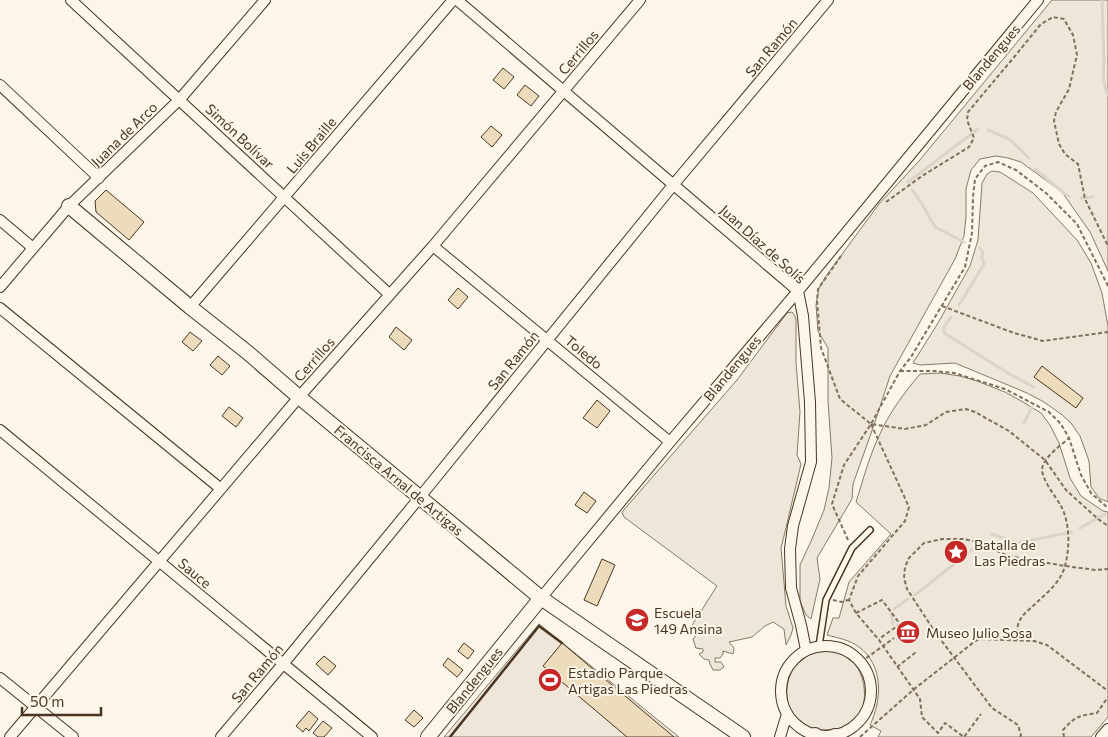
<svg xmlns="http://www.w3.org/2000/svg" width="1108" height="737" font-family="Commissioner,sans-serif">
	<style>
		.green { fill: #ede6d9; stroke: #887966 }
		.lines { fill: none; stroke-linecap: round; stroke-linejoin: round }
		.stream { stroke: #dcd4c6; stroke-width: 3 }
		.building { fill: #ecdcbc; stroke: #4a3520 }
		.lane-casing { stroke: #4a3520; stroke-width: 8 }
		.street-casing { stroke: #4a3520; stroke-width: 12 }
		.secondary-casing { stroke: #4a3520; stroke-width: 16 }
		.path { stroke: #7f6f5c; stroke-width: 2; stroke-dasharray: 4 2.5; stroke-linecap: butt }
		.lane { stroke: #fbf6e9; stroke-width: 5 }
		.street { stroke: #fbf6e9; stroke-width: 10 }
		.secondary { stroke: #fbf6e9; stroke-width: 14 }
		.wall { stroke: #4a3520; stroke-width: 2.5 }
		.labels { text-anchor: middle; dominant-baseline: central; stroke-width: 4; stroke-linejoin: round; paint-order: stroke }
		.street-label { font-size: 14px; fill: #4a3520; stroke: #fbf6e9 }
		.poi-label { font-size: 14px; fill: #4a3520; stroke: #fbf6e9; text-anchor: start }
	</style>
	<rect width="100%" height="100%" fill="#fbf6e9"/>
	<path class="green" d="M1052,0H1108V271L1090,232L1062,192L1021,162L1008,158L996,156L980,159L971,170L966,189V217L964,236L955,259L890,376L874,425L853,484L852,499L817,558L820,579L811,619L806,615L800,601V565L812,539L824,510L829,488L832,458L828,401V348L818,331L816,305L819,288L826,276L879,204L919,161Z
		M992,171L1000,172L1033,193L1077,240L1091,263L1102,293L1108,326V502L1099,498L1091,487L1089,461L1080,436L1071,423L1061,414L1044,402L1027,393L955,363L920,365L913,363L938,323L970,266L978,240L982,183L987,174Z
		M792,312L795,316L796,320V363L800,412L797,455L801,464L785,532L781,548L786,606L793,628L791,635L786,645L784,629L773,622L765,626L752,637L729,642L734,648L733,654L723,651V654L720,658H715V662H721L724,667L720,670H713L710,664L709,660L704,659L699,654L703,652V649L696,648L693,639L699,632L689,630L717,586L624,517L622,512L737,380L787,313Z
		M940,373L960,376L977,381L1005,392L1023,402L1041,413L1050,425L1059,443L1070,478L1081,496L1103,511L1108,512V717L1091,737H878L881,731L870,725C882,700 884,666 859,647C850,640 838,638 827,635L833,618H839L849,582L891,534L856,502C863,480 869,457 879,436C889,413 904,393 920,374Z
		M539,624L679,737H444Z
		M823,651C828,651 834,651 839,652C861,659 869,690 862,709C859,717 853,723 847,729C839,729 815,731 808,729C803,727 796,721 793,716C778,689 791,654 823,651Z"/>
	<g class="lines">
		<path class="stream" d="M1102,0L1104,64C1102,75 1103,84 1108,95
			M988,130L1009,139L1029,158
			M1035,169L1065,194L1069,196
			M908,182L978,129
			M912,190L919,199L935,227L964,242
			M1081,198L1093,197
			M959,305L984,264L982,258L983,253L980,248
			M951,317L944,327V333L1011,375L1034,387
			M1024,423L1032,407
			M1080,528L1105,514
			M992,534L1018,543L1072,532
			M915,595L983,541
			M894,609L908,599
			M891,613L893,624"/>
	</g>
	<path class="building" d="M503,68L514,77L504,89L493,80Z
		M525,85L539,96L531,106L517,95Z
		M491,126L502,135L492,147L481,137Z
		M106,190L144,222L129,240L96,212L95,201Z
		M458,288L468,297L458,309L448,300Z
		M396,327L412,340L404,350L389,337Z
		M190,332L202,341L193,351L182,342Z
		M218,356L230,366L222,375L210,365Z
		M1042,366L1083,398L1076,408L1034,377Z
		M597,400L610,411L597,428L583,418Z
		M229,407L243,418L236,427L222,416Z
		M584,492L596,501L587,513L575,505Z
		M602,559L615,565L597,606L584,600Z
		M464,643L474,651L468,659L458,651Z
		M562,643L674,737H627L543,666Z
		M324,656L336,666L328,675L316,664Z
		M448,658L463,670L457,677L443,665Z
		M414,710L423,718L414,727L405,720Z
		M309,711L318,719L309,731L306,728L303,732L296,726Z
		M323,721L332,728L324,737H318L313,733Z"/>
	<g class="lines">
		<g class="lane-casing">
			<path id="lane" d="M819,646L826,600L852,548L870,530"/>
		</g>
		<g class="street-casing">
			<path id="street" d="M71,0L389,294
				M457,0L798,291L803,316L810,402L811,462L793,526L790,549L791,588L801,625L806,650
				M0,85L99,178
				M0,220L33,248
				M433,246L670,442
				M0,287L69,206L180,99L265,0
				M190,307L453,0
				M0,308L221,489
				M0,430L372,737
				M541,598L670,442L798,291L1038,0
				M781 691a45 45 0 1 1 90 0a45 45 0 1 1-90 0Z
				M0,678L73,737
				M10,737L299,397L433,246L640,0
				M221,737L283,664L420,497L674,184L828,0
				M780,737L787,714
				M1101,737L1108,729"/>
		</g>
		<g class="secondary-casing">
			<path id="secondary" d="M69,206L190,307L247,352L299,397L541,598L743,737
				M815,735V737
				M835,736V737
				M428,737L541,598"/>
		</g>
		<path class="path" d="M886,202L922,176L969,147L974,138L967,120L968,112L1015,56L1041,24L1053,17L1064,19L1073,35L1077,55L1069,89L1056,112L1054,121L1059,144L1065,154L1078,164L1085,199L1108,246
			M841,256L818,289L817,301L821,348L840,399L871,424L905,429L926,425L946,412L966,409L975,412L1009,431L1045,460L1066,490L1098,519L1108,526
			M942,306L1014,333L1043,341L1108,332
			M900,371H934L954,373L1005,389L1049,412L1061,424L1069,438L1081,475L1091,493L1108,508
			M871,424L909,507L905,521L858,576L849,600L856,613L879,640L920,699L922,717L938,733L945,723L964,737L981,714
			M848,540L832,504L844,465L871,424L900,371L911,357L965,267L972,233L973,197L975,179L985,166L998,162L1016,170L1046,193L1077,224L1108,286
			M833,600L842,602L848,600
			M856,613L882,600L900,624L879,639
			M1017,640C1017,635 1017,630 1018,625C1020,617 1026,612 1032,607C1044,595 1060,584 1065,566C1070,548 1070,523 1061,506C1056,497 1042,480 1042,469C1043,458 1061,445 1069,438
			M861,662L894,638
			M897,667L916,652
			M860,737L913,690L974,642L979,639L1034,641L1047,645L1108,691
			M1020,737L1021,735L1018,725L992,708L935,632L907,589L904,578L905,567L909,558L924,543L942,539H963L978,542L1008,556L1065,566L1096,570L1108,569
			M1064,737L1063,730C1076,716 1078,716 1097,713L1108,697"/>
		<use href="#lane" class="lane"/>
		<use href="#street" class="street"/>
		<use href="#secondary" class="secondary"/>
		<path class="wall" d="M450,737L539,626L562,643"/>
	</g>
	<defs>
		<g id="sight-disc" transform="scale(1.25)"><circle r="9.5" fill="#c62828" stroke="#fbf6e9"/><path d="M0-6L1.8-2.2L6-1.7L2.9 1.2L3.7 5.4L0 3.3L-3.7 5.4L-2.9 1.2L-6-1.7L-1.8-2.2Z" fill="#fff"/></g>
		<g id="school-disc" transform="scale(1.25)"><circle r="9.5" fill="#c62828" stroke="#fbf6e9"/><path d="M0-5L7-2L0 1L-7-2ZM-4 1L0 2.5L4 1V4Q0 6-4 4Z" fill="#fff"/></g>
		<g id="museum-disc" transform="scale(1.25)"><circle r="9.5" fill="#c62828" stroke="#fbf6e9"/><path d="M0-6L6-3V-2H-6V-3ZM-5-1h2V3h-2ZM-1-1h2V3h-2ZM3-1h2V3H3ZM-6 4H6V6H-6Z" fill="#fff"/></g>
		<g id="stadium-disc" transform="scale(1.25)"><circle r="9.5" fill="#c62828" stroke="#fbf6e9"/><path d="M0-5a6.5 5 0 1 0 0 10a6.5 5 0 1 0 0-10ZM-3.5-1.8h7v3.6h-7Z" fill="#fff"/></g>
	</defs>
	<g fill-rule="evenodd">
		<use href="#sight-disc" x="956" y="552"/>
		<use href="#school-disc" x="637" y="620"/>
		<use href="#museum-disc" x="908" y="632"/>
		<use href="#stadium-disc" x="550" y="680"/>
	</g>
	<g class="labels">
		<g class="street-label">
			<text transform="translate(771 47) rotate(-50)">San Ramón</text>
			<text transform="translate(578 52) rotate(-50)">Cerrillos</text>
			<text transform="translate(991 57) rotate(-50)">Blandengues</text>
			<text transform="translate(124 134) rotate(-44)">Juana de Arco</text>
			<text transform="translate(240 136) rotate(43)">Simón Bolívar</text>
			<text transform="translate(311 145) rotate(-50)">Luis Braille</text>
			<text transform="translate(763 244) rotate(42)">Juan Díaz de Solís</text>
			<text transform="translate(584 352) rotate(40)">Toledo</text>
			<text transform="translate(314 359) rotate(-49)">Cerrillos</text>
			<text transform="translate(513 360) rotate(-51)">San Ramón</text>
			<text transform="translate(732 368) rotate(-50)">Blandengues</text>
			<text transform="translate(399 480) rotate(40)">Francisca Arnal de Artigas</text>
			<text transform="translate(195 573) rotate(40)">Sauce</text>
			<text transform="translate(257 673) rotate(-50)">San Ramón</text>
			<text transform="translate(474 680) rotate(-51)">Blandengues</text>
		</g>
		<g class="poi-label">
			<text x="974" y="544">Batalla de<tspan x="974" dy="16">Las Piedras</tspan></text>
			<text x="654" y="612">Escuela<tspan x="654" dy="16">149 Ansina</tspan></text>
			<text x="926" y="632">Museo Julio Sosa</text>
			<text x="568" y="672">Estadio Parque<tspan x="568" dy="16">Artigas Las Piedras</tspan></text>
		</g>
	</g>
	<path d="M22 707v8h79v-8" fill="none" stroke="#4a3520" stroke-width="2.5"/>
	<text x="30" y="707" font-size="15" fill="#4a3520" stroke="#fbf6e9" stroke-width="4" paint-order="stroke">50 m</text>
</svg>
